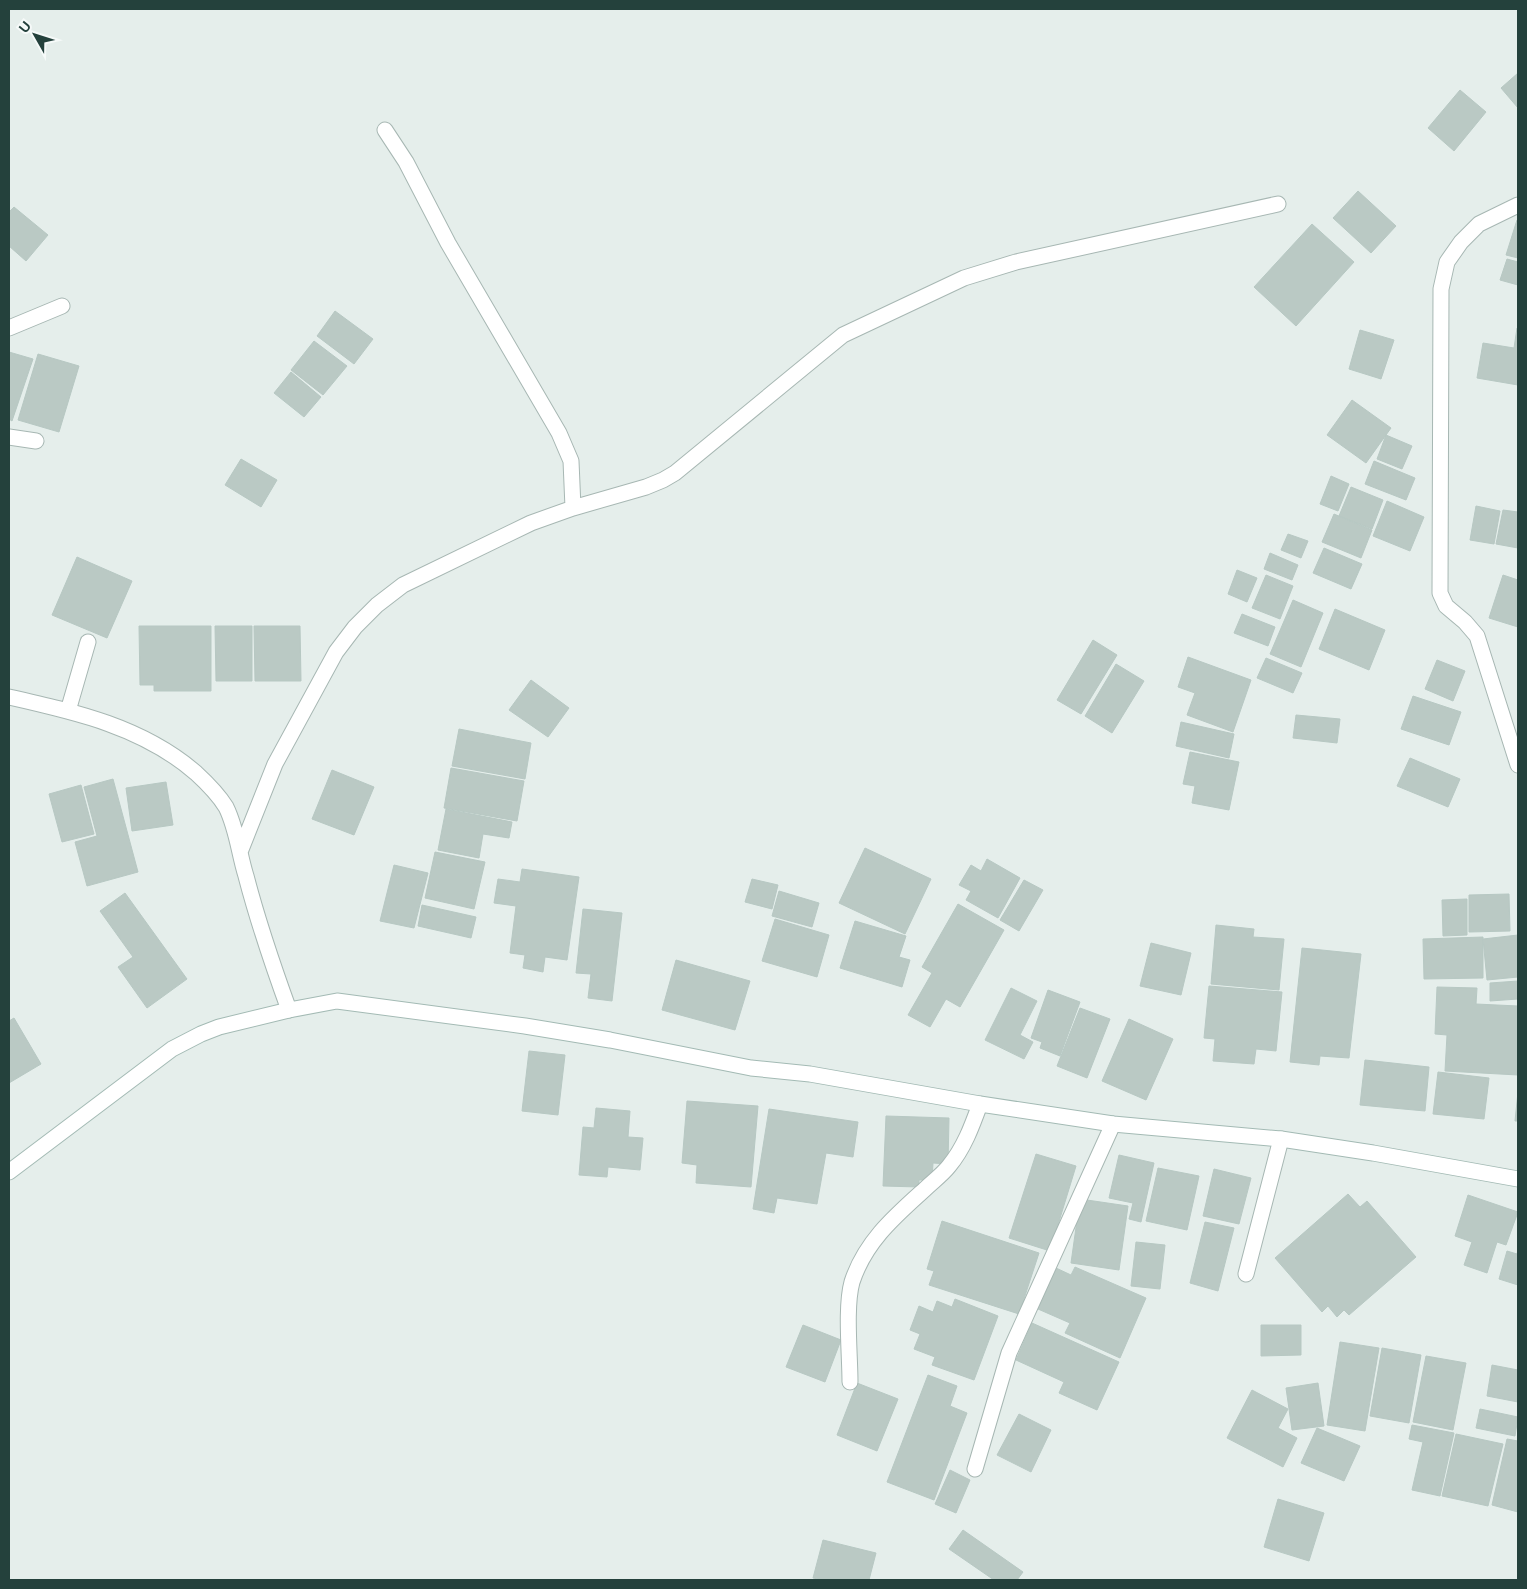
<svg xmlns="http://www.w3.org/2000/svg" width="1527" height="1589" font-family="Arial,sans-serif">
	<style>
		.building { fill: #bac9c4; stroke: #b7c8c3 }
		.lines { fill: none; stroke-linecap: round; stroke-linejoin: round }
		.street-casing { stroke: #a7b7b3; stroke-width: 17 }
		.secondary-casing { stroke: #a3bab4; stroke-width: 17 }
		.street { stroke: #fff; stroke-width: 15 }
		.secondary { stroke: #fff; stroke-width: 15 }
	</style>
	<rect width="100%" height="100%" fill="#e5eeeb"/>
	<path class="building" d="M1518,73V108L1501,88Z
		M1460,90L1486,112L1454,151L1428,128Z
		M1358,191L1396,226L1371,253L1333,218Z
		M14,207L48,235L26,261L9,246V212Z
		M1517,220H1518V258L1506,255Z
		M1312,224L1354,262L1296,326L1254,287Z
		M1507,259L1518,262V285L1500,280Z
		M335,311L373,339L354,364L317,336Z
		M1517,328H1518V385L1477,378L1483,343L1514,348Z
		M1360,330L1394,340L1381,379L1349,369Z
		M314,341L347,366L323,395L291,370Z
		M9,352L33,359L12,421L9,419Z
		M38,354L79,366L59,432L18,420Z
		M291,372L321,397L304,417L274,393Z
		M1352,400L1391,428L1366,463L1327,435Z
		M1386,435L1412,446L1402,469L1377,459Z
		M241,459L277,480L261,507L225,485Z
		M1374,461L1415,478L1406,500L1365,484Z
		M1331,476L1349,484L1338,511L1320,504Z
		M1351,487L1383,500L1372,529L1339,516Z
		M1387,501L1424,517L1410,551L1373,536Z
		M1476,506L1500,511L1494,544L1470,540Z
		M1503,510L1518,512V548L1496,544Z
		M1334,514L1372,530L1361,558L1322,542Z
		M1288,534L1308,541L1301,558L1281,550Z
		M1324,548L1362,564L1351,589L1313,573Z
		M1270,553L1298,565L1292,580L1264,569Z
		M77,557L132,581L107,638L52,615Z
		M1237,570L1257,578L1247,602L1228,594Z
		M1266,575L1293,586L1280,619L1252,608Z
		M1503,575L1518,580V627L1489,618Z
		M1293,600L1323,613L1301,667L1270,654Z
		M1335,609L1385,630L1369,670L1319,649Z
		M1242,614L1275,627L1268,646L1234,633Z
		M139,626H211V691H154V685H140Z
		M215,626H252V681H216Z
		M254,626H300L301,681H255Z
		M1093,640L1117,655L1081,714L1057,700Z
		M1188,657L1251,680L1233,732L1187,715L1195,693L1178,687Z
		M1266,658L1302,673L1293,693L1257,678Z
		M1437,660L1465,671L1453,701L1425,689Z
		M1116,664L1144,681L1112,733L1085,716Z
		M531,680L569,708L548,737L509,710Z
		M1413,696L1461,712L1449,745L1401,729Z
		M1296,715L1340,719L1337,743L1293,738Z
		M1181,722L1234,734L1229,758L1176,746Z
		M459,729L531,743L525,779L452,766Z
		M1190,752L1239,762L1229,810L1192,803L1195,786L1183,784Z
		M1410,758L1460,779L1448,807L1397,786Z
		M451,768L524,781L517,821L444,808Z
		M332,770L374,787L354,835L312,819Z
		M113,779L138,872L87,886L75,842L97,836L84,787Z
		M166,782L173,825L132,831L126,788Z
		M81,785L94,834L62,842L49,794Z
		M446,809L512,822L509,838L483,834L479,858L438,850Z
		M865,848L931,879L905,934L839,903Z
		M435,852L485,862L474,909L425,898Z
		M987,859L1020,878L998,918L966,900L971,891L959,885L971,865L981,871Z
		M394,865L428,873L414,928L380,921Z
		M522,869L579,877L567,960L545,957L543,972L523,968L525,955L510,953L516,906L494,903L498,879L520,882Z
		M752,879L778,885L772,909L745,902Z
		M1024,880L1043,890L1019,931L1000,920Z
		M779,891L819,903L812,927L772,916Z
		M125,893L187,979L147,1008L118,967L133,957L100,911Z
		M1509,894L1510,931L1469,932V895Z
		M1467,899V935L1443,936L1442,900Z
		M958,904L1004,930L960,1007L946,999L930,1027L908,1015L932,973L922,967Z
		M422,905L476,917L471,938L418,926Z
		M583,909L622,913L612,1001L588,998L591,974L576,973Z
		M775,919L829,935L817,977L762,961Z
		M855,921L906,936L899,957L910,960L902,987L840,968Z
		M1216,925L1254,929L1253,937L1284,939L1279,990L1211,984Z
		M1518,935V977L1487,980L1483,939Z
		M1483,937V978L1424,979L1423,939Z
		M1151,943L1191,953L1181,995L1140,986Z
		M1302,948L1361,954L1349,1058L1320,1056L1319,1065L1290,1062Z
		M676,960L750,981L735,1030L662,1010Z
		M1518,981V999L1490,1001V983Z
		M1209,986L1282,992L1276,1051L1256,1049L1254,1064L1213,1061L1215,1039L1204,1038Z
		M1437,987L1477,988L1476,1004L1518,1006V1075L1445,1071L1447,1035L1435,1034Z
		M1011,988L1037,1001L1020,1035L1033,1042L1024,1059L985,1040Z
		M1048,990L1080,1002L1060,1056L1040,1048L1042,1042L1031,1038Z
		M1080,1008L1110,1019L1087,1078L1057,1066Z
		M14,1018L41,1064L9,1083V1021Z
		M1129,1019L1173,1039L1146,1100L1102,1081Z
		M529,1051L565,1055L558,1115L522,1111Z
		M1365,1060L1429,1067L1425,1111L1360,1105Z
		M1438,1072L1489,1078L1484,1119L1433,1114Z
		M1518,1092V1121H1515Z
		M687,1101L758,1106L751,1187L696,1183L697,1165L682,1163Z
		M596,1108L630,1111L628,1137L643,1138L640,1170L608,1167L607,1177L579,1175L583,1127L594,1128Z
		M769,1109L858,1122L853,1157L826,1153L817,1204L777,1198L774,1213L753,1209Z
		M886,1116L949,1118L948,1164L933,1163L932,1180H919V1187L883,1186Z
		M1036,1154L1076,1166L1050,1251L1009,1238Z
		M1119,1155L1154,1163L1141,1222L1129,1219L1133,1203L1109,1198Z
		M1158,1168L1199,1176L1187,1230L1146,1221Z
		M1214,1169L1251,1178L1239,1224L1203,1216Z
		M1348,1194L1360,1207L1367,1201L1416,1257L1349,1315L1344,1310L1337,1317L1328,1306L1322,1312L1275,1258Z
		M1468,1195L1518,1212L1506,1245L1497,1242L1487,1273L1464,1265L1472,1242L1455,1236Z
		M1080,1199L1128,1206L1119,1270L1071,1263Z
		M942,1221L1039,1253L1019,1314L929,1285L934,1271L927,1269Z
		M1205,1222L1234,1228L1218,1291L1190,1283Z
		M1136,1242L1165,1245L1160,1289L1131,1286Z
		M1518,1250V1285L1499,1279L1507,1251L1517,1254Z
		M1075,1267L1146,1298L1120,1358L1065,1333L1070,1323L1038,1309L1056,1268L1071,1275Z
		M955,1299L998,1316L974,1380L932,1365L935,1357L914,1349L920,1334L910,1330L919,1306L933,1312L937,1301L952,1307Z
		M1032,1323L1119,1362L1097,1410L1059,1393L1064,1382L1016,1360Z
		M803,1325L841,1340L825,1382L786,1367Z
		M1261,1325H1301V1355L1261,1356Z
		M1340,1342L1379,1348L1365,1431L1327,1425Z
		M1382,1348L1421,1355L1409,1423L1370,1416Z
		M1426,1356L1466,1363L1453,1430L1413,1422Z
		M1492,1365L1518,1370V1402L1487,1396Z
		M928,1375L957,1386L950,1406L967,1413L934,1500L887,1482Z
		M857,1383L898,1399L877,1451L837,1435Z
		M1318,1383L1324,1426L1292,1430L1286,1388Z
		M1252,1390L1288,1409L1278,1428L1297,1438L1283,1467L1227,1438Z
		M1480,1409L1518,1417L1515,1436L1476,1428Z
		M1019,1414L1051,1430L1031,1472L997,1455Z
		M1412,1425L1454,1433L1440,1496L1412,1490L1423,1442L1409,1439Z
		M1317,1428L1360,1446L1344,1481L1301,1463Z
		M1456,1434L1503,1444L1488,1506L1442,1496Z
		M1507,1439L1518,1441V1512L1492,1505Z
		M950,1470L970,1480L956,1513L935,1504Z
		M1278,1499L1324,1513L1309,1561L1264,1547Z
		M963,1530L1023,1572L1017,1580H994L949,1549Z
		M823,1540L876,1553L869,1580H823L813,1578Z"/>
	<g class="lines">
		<g class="street-casing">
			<path id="street" d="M385,130L406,162L448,243L559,433L571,461L573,508
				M1518,205L1479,224L1461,242L1447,262L1441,289L1440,593L1446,606L1465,622L1477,636L1518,765
				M9,328L62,306
				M9,437L36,441
				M9,697C76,712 143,727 196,773C208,784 218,794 226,807C237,829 239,854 246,876C258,922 273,966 289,1010
				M68,711L88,642
				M240,852L275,764L336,652L355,627L377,605L403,585L531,523L573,508L646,487L663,480L675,473L843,335L964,278L1016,262L1278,204
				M1246,1274L1281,1139
				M850,1382C850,1355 845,1307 852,1282C865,1242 894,1217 924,1190C932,1182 942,1175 949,1166C964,1148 972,1126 980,1104
				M975,1469L1009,1353L1113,1124"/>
		</g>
		<g class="secondary-casing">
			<path id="secondary" d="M9,1172L172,1049L201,1034L219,1027L289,1010L337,1001L525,1026L610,1040L751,1068L810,1074L980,1104L1113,1124L1281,1139L1373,1153L1518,1179"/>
		</g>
		<use href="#street" class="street"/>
		<use href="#secondary" class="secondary"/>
	</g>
	<rect width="1527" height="1589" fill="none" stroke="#24413c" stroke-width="20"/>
	<g transform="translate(35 35) rotate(309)" stroke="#f6faf9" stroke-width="4" paint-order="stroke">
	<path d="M0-4L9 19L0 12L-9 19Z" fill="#24413c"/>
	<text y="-8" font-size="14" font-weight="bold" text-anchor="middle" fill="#24413c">U</text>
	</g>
</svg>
